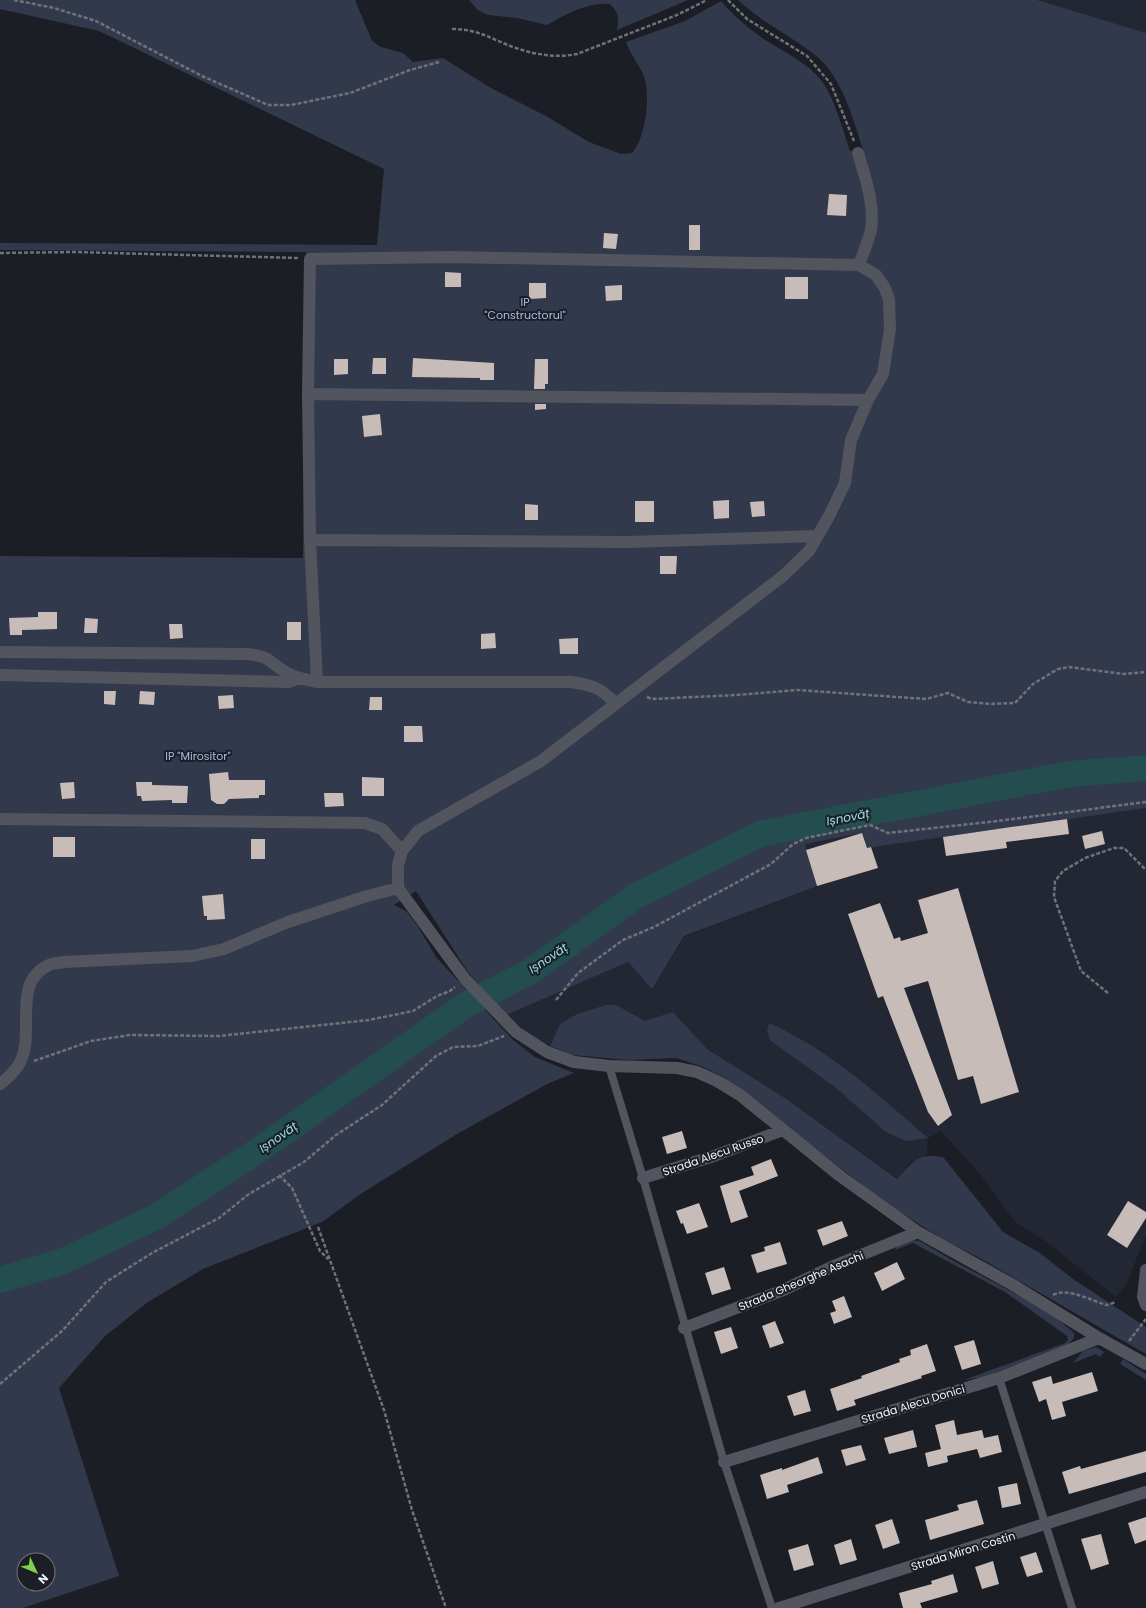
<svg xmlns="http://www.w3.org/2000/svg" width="1146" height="1608" font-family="Poppins,sans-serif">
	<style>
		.built { fill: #232733 }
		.green { fill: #33394c; fill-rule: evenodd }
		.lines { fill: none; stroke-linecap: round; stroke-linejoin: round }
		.river { stroke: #244d4f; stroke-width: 26 }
		.building { fill: #c8bcb9 }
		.path { stroke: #6f7278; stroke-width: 2.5; stroke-dasharray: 4 2; stroke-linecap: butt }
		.lane { stroke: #52555d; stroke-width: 8 }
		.street { stroke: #52555d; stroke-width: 12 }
		.labels { text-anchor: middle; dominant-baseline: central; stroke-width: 4; stroke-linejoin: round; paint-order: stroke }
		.park-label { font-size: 11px; fill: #abbdf1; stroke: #1b1e25 }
		.street-label { font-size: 11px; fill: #f2f4f9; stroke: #1b1e25 }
		.water-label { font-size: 12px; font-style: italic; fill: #95e2e6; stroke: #1b1e25 }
	</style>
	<rect width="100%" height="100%" fill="#1b1e25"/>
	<path class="built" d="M1037,0H1146V33L1048,5Z
		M1146,808V1235L1127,1283L1116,1297L1045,1241L1014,1221L980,1174L941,1131L928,1138L927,1155L910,1163L898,1179L785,1098L707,1049L673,1013L645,1022L616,1005L560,1024L550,1046L533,1038L506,1015L628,962L652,989L684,937L817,886L805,844L862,833L867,848Z"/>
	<path class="green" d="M0,0H355L372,41L381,47L403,53L413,62L443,58L491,88L546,116L589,142L621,154L632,153C646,138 652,91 642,72C637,62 630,53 626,42L685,21L721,1C735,17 751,31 770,43C788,54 807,63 821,80C833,94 844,133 850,151L863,150C854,120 841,75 815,55C790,35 761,22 738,0H1037L1146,33V808L867,848L862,833L805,844L817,886L684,936L652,989L628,962L506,1015L468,972L416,891L394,905L406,911L417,925L436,957L513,1040L535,1057L574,1073L547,1084L457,1134L362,1193L322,1222L203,1269L148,1302L105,1336L59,1388L119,1576L23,1608H0V556L303,558L306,252L0,250V243L377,245L384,169L99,31L0,9ZM24,1560H48V1584H24Z
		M469,0H688L617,30C619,18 619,13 610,4C588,2 566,14 547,25L517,18L488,15L478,10Z
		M606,1005H616L645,1021L673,1012L707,1049L785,1098L897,1179C914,1161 916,1153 943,1157L1003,1232L1040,1253L1073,1279L1146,1327V1354L978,1257L946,1241L887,1204L722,1076L701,1066L676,1058L628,1060L573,1055L550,1046L560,1024L577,1014Z
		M769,1023C830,1050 878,1095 928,1138L906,1141L886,1132L836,1088L770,1040L767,1032Z
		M910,1240L920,1241L950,1259L1048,1311L1074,1333V1338L1067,1346L984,1377L964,1380L1065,1343L1068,1340L1067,1336L1005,1292L913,1243L895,1250L897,1245Z
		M1096,1347L1104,1352L1100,1357L1096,1354L1073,1363L1083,1351Z
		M1123,1359L1146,1374V1380L1120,1364Z"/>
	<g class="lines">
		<path class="river" d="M0,1280L61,1262L156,1217L256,1152L467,1004L531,971L636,896L760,834L1070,774L1146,768"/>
	</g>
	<path class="building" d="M829,194L847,195L846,216L827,215Z
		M689,225H700V250H689Z
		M604,233L618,234L616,249L603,248Z
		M445,272L461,273V287H445Z
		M785,277H808V299H785Z
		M529,283H546V298L529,299Z
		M622,285V300L606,301L605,286Z
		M373,358H386V374H372Z
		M413,358L494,363V380H480V378L412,377Z
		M334,359H348V374L334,375Z
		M535,359H548V384H545V389H534Z
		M535,404H546V409L535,410Z
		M380,414L382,435L364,437L362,416Z
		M729,500V518L714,519L713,501Z
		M635,501H654V522H635Z
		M764,501L765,516L752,517L750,502Z
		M525,504L538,505V520H525Z
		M660,556H677L676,574H660Z
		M38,612H57V629L22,630V635H10L9,618L38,617Z
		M85,618L98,619L97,633H84Z
		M287,622H301V640H287Z
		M169,624H182L183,638L170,639Z
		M495,633L496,648L481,649V634Z
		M578,638V654H560L559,639Z
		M104,691H116L115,705L104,704Z
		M140,691L155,692L154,705L139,704Z
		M233,695L234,708L219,709L218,696Z
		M370,697H382V710H369Z
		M404,726H422L423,742H404Z
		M228,772L229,780H265V795H259V798L229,799L224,804H217L211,800L209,774Z
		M362,777L384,778V796H362Z
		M74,782L75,798L62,799L60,783Z
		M136,782H152V785L188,786L187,803H172V800L142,801L141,796H137Z
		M324,793H343L344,806L325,807Z
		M1067,819L1069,834L1006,842L1007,848L946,856L943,837Z
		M1102,831L1105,844L1085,849L1082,836Z
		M862,833L867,848L871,847L878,868L817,886L806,850Z
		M53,837H75V857H53Z
		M251,839H265V859H251Z
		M958,888L1019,1092L981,1104L973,1076L958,1080L928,981L904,988L952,1115L938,1126L928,1112L883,996L878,998L848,914L880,903L894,939L900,937L901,941L928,933L918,900Z
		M223,894L225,919L207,920V916H204L202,896Z
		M682,1131L687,1148L667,1154L662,1137Z
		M771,1159L778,1176L739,1191L748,1217L731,1223L720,1186L754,1175L751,1167Z
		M1128,1201L1146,1212V1218L1127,1248L1107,1235Z
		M699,1203L708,1227L687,1234L683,1223L681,1224L676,1211Z
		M842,1221L848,1236L823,1246L817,1230Z
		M780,1242L787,1264L757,1273L751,1255L765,1251L764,1247Z
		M897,1262L905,1279L882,1291L874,1273Z
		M724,1267L731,1289L712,1295L705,1273Z
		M844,1296L852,1317L834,1324L830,1313L836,1311L832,1301Z
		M775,1321L784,1343L770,1348L762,1326Z
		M731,1327L738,1348L721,1354L714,1332Z
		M974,1340L981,1364L962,1370L954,1346Z
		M927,1344L936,1371L921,1376L922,1378L854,1400L856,1405L837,1411L830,1389L862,1378L861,1376L900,1362L899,1359L911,1355L910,1350Z
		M1092,1372L1098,1391L1062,1402L1066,1416L1052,1420L1046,1399L1039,1402L1032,1382L1051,1376L1053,1384Z
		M805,1390L811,1411L794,1416L787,1396Z
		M954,1420L957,1435L982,1430L984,1438L998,1435L1002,1452L980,1458L977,1449L947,1456L948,1462L928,1467L925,1453L941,1449L935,1425Z
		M913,1430L917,1447L889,1454L884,1438Z
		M861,1445L866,1460L846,1466L841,1450Z
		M1146,1451V1472L1069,1494L1062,1472L1080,1466L1081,1469Z
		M818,1457L823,1473L787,1485L789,1492L767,1499L760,1475L782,1468V1470Z
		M1017,1483L1021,1504L1002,1508L998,1487Z
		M977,1500L984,1524L930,1540L925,1520L959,1510L957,1505Z
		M1146,1517V1540L1135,1544L1128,1523Z
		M892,1519L900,1543L883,1549L875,1525Z
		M1101,1534L1109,1564L1091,1570L1081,1539Z
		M851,1539L857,1560L840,1565L834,1545Z
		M808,1544L814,1565L794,1571L788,1550Z
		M1036,1552L1043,1572L1027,1577L1020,1557Z
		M993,1561L999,1584L982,1589L975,1567Z
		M953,1574L958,1592L920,1603L922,1608H903L899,1593L932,1584L931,1581Z"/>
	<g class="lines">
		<path class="path" d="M14,0L54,8L96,21L202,76L268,105H291L350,93L410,70L439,62
			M728,0L747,19L807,56L831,84L854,141
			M452,29C480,29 492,40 516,48C536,55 557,58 577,54L677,15L707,0
			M0,253L74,252L298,258
			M647,697L652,699L737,695L797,690L926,699L948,693L968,702L992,704L1015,703L1033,684L1058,669L1069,667L1124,674L1146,672
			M1108,993L1081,971L1054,897L1055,881L1063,871L1085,858L1114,848H1124L1145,869
			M556,1000L578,973L623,940L654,927L771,864L793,844L806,838L870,825L888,833L998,821L1146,802
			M34,1061L91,1041L130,1035L219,1036L369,1020L413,1011L437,996L450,991L455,987
			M279,1175L292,1188L320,1251L328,1259
			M318,1227L384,1410L412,1510L446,1608
			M1053,1295C1069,1287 1091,1301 1107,1305L1116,1302
			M1129,1341L1146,1319
			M0,1384L62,1331L106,1282L152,1253L219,1218L249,1194L304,1162L336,1135L382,1105L436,1056L453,1047L478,1046L504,1036"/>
		<path class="lane" d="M609,1066L643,1178L724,1462L772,1608
			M999,1378L1072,1608"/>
		<path class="street" d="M858,153C865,177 875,204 871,230C868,242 863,254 859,265
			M308,394L868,400
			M310,540L628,542L817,536
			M0,652L247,654C270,656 269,662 287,673C296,678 307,680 317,682H571C593,685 601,688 616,704
			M0,675L289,682L299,678
			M317,682L310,540L308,394L310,259L452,257L859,265L876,275L885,288L889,300L890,329L883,374L868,400L851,440L845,483L829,516L809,551L783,576L541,761L418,831L402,851L398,865V888L465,979L516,1032L547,1052L574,1062L609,1066L677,1068L697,1072L717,1081L740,1095L840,1176L918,1232L1015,1286L1099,1338L1146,1364
			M0,819L365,823L382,829L402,851
			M0,1084C7,1079 13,1073 18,1066C38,1036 9,983 49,965C53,963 59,963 64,962L192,956L224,949L288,922L364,897L398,888
			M643,1178L714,1156L783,1130
			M1146,1270L1143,1297L1146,1305
			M684,1328L781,1291L836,1265L918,1232
			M724,1462L999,1378L1099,1338
			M779,1608L1146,1492"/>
	</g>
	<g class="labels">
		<g class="park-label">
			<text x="525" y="302">IP<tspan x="525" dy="13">"Constructorul"</tspan></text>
			<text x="198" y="756">IP "Mirositor"</text>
		</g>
		<g class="street-label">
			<text transform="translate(713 1155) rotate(-19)">Strada Alecu Russo</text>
			<text transform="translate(801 1281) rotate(-23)">Strada Gheorghe Asachi</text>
			<text transform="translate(913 1404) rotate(-17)">Strada Alecu Donici</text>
			<text transform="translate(963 1551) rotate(-17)">Strada Miron Costin</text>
		</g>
		<g class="water-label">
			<text transform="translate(848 817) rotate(-11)">Ișnovăț</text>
			<text transform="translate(548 958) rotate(-34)">Ișnovăț</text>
			<text transform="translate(278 1137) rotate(-35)">Ișnovăț</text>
		</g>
	</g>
	<g transform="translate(36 1572) rotate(134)"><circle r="19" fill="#1b1e25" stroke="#71747a"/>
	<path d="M0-3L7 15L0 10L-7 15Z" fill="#84d04e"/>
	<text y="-6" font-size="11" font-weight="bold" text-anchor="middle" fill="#f2f4f9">N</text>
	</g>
</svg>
